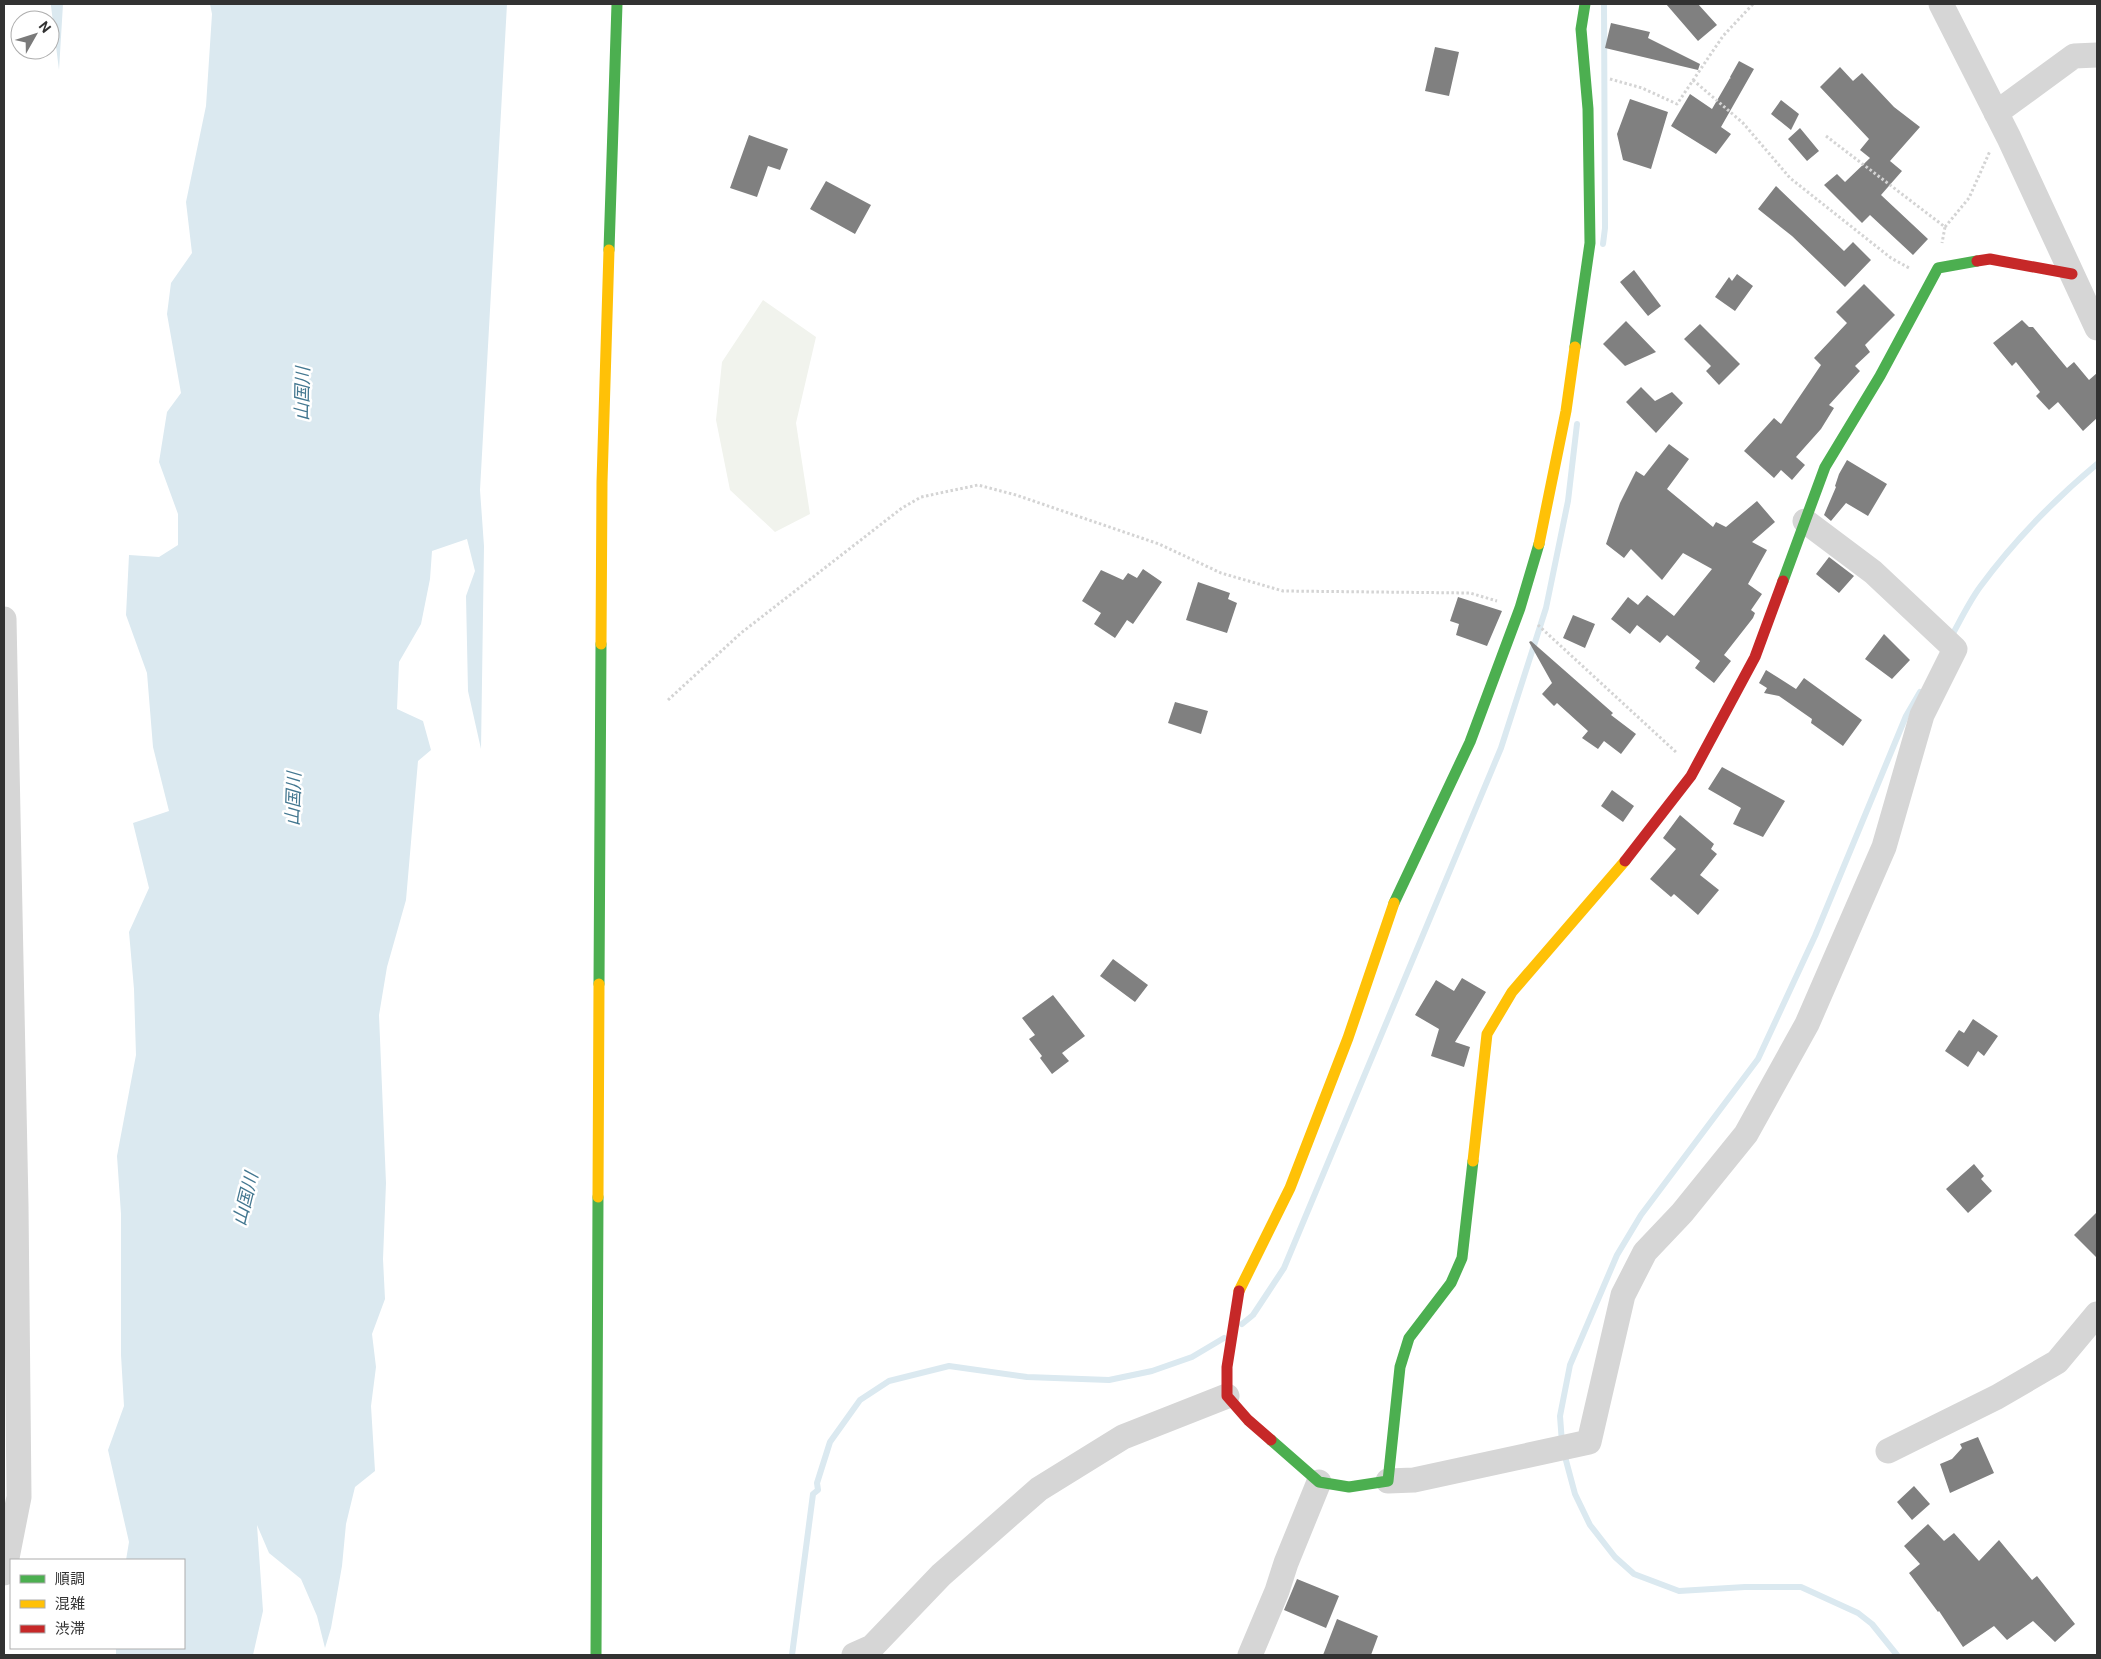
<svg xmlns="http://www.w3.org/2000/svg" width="2101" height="1659" font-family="Roboto,'Noto Sans JP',sans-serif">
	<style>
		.green { fill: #f1f3ed }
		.water { fill: #dbe9f0 }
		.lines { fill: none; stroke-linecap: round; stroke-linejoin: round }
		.stream { stroke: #dbe9f0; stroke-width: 6 }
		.building { fill: #808080 }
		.path { stroke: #d4d4d4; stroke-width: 3; stroke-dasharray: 2.5 2.5; stroke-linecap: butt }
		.street { stroke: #d6d6d6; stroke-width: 25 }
		.fast { stroke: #4caf50; stroke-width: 11 }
		.slow { stroke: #ffc107; stroke-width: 11 }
		.jam { stroke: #c62828; stroke-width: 11 }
		.labels { text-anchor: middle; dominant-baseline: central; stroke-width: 5; stroke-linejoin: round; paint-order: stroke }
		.water-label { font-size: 18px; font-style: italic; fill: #437790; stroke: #fff }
	</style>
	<rect width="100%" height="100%" fill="#fff"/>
	<path class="green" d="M763,300L816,337L796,423L810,514L775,532L730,490L716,420L722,362Z"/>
	<path class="water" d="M51,4H63L59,70L51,6Z
		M210,4H507L480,490L484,546L481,749L468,691L466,596L475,571L467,539L432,551L430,579L421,624L399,662L397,709L423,721L431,750L418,761L406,900L387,967L379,1015L386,1183L383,1259L385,1299L372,1334L376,1367L371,1406L375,1471L355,1487L346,1524L342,1566L331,1628L325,1648L317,1616L301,1579L269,1553L257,1525L263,1611L253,1655H116V1648H184V1560H126L129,1542L108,1450L124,1406L121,1355V1214L117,1156L136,1055L134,989L129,932L149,888L133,823L169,811L153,747L147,673L126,615L129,555L159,557L178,545V514L159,462L167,412L181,393L167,314L171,283L192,253L186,202L206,106L212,14Z"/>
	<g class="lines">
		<path class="stream" d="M1603,244L1605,228L1604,4
			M1951,637C1960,621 1969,602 1980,587C2013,542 2054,500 2097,464
			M1242,1324L1253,1315L1284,1268L1501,748L1546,608L1568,501L1577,424
			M1562,1443L1560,1416L1570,1365L1617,1255L1641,1215L1758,1059L1815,936L1906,716L1920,692
			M1564,1453L1575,1494L1590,1525L1615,1557L1634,1574L1679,1591L1745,1587H1801L1858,1613L1872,1624L1897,1655
			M792,1655L813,1494L818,1490L817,1483L830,1442L860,1400L889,1381L949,1366L1027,1377L1109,1380L1152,1371L1192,1357L1224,1338"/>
	</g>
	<path class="building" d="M1666,4H1698L1717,25L1698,41Z
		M1611,23L1650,32L1648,38L1700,64L1698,70L1605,48Z
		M1435,47L1459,52L1449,96L1425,91Z
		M1739,61L1754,69L1721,127L1731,134L1716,154L1671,126L1690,94L1712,109L1730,78L1731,79L1730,77Z
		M1840,67L1853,81L1862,73L1894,107L1920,127L1890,161L1902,171L1881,195L1928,239L1913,255L1870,215L1862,223L1824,185L1837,174L1845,182L1870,158L1860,150L1869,139L1820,87Z
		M1630,99L1668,112L1651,169L1623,160L1617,134Z
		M1781,100L1799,114L1791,130L1771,114Z
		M1800,128L1819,151L1807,161L1788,139Z
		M749,135L788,149L780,170L768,166L757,197L730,188Z
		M826,181L871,205L855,234L810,209Z
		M1776,186L1844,251L1853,242L1871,260L1845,287L1792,236L1758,209Z
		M1634,270L1661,306L1648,316L1620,282Z
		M1737,274L1753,286L1735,311L1715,297L1729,277L1732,281Z
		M1864,284L1895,315L1865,345L1870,352L1855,366L1860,371L1829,405L1834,408L1821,429L1796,457L1805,465L1792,480L1781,470L1774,478L1744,451L1774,418L1781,424L1821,365L1814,358L1847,323L1836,312Z
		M2022,320L2029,327H2033L2067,368L2074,362L2089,380L2097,373V418L2083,431L2058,402L2049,410L2036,396L2040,392L2016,362L2012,366L1993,343Z
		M1626,321L1656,352L1625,366L1603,344Z
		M1700,324L1740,364L1719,385L1706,371L1711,366L1684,339Z
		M1641,387L1655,401L1672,392L1683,403L1656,433L1626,402Z
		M1669,444L1689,459L1667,489L1713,527L1716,522L1726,527L1757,501L1775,522L1752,542L1767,550L1748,584L1762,594L1751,610L1755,613L1753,618L1724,655L1731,661L1714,683L1695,668L1700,661L1667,635L1660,643L1637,625L1630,634L1611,619L1628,597L1638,605L1647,595L1674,616L1712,569L1683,553L1662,580L1631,549L1624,558L1606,544L1620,503L1636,471L1644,476Z
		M1847,460L1887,484L1868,516L1846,503L1831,521L1824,515L1836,487L1835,486L1839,474Z
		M1829,557L1854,576L1839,593L1816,574Z
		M1143,569L1162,582L1133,624L1127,620L1115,638L1094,624L1101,613L1082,601L1101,570L1123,580L1128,573L1137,578Z
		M1198,582L1230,593L1228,599L1237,603L1227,633L1186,620Z
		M1458,597L1502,611L1487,646L1456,635L1459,624L1450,621Z
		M1573,615L1595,624L1585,648L1563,638Z
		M1884,634L1910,660L1892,679L1865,659Z
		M1531,641L1613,713L1611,715L1636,734L1621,754L1604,741L1598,749L1582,738L1588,731L1557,703L1554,706L1542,694L1552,683L1529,642Z
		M1766,670L1796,689L1804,678L1862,720L1843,746L1811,723L1812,719L1779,696L1764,693L1767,688L1759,683Z
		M1175,702L1208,711L1201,734L1168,723Z
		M1722,767L1785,801L1763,837L1733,824L1741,808L1708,789Z
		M1612,790L1634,806L1623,822L1601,806Z
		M1680,815L1714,844L1711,849L1717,854L1700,875L1719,890L1698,915L1674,894L1671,897L1650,879L1676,849L1663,838Z
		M1113,959L1148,985L1135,1002L1100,976Z
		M1462,978L1486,992L1455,1042L1470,1047L1464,1067L1431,1056L1439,1029L1415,1015L1436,980L1454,991Z
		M1053,995L1085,1036L1062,1053L1069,1061L1052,1074L1040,1058L1042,1056L1029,1039L1035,1035L1022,1018Z
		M1973,1019L1998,1036L1984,1056L1978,1051L1968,1067L1945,1051L1959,1030L1964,1033Z
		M1974,1164L1984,1176L1981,1179L1992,1191L1968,1213L1946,1189Z
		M2097,1212V1258L2074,1235Z
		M1978,1437L1994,1473L1950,1493L1940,1464L1952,1459L1962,1448L1960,1444Z
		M1914,1486L1930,1504L1912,1520L1897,1502Z
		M1928,1524L1944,1541L1954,1533L1979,1561L1999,1540L2032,1580L2037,1576L2075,1624L2055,1642L2033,1621L2007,1640L1994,1626L1963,1647L1939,1611L1938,1612L1909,1573L1920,1564L1904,1546Z
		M1297,1579L1339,1596L1326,1628L1284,1610Z
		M1337,1619L1378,1636L1371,1655H1323Z"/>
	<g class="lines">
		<path class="path" d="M1610,79L1642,88L1677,104L1723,36L1753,4
			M1693,80L1743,123L1790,178L1891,258L1911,269
			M1826,136L1945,227L1942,243
			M1945,227L1969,198L1990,151
			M1538,625L1677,753
			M668,700L741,633L902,508L921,497L978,485L1016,495L1159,544L1221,573L1283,591L1470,593L1497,601"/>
		<path class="street" d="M1941,4L2009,138L2097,328
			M1996,113L2074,56L2097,55
			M4,619L16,1205L19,1497L4,1573
			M1888,1451L1997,1397L2057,1362L2097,1314
			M1388,1481L1414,1480L1589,1442L1623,1295L1645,1252L1682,1213L1746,1134L1807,1024L1884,847L1922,715L1955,649L1873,572L1805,521
			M854,1655L872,1647L941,1575L1039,1489L1123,1437L1227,1396
			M1250,1655L1277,1591L1286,1563L1319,1482"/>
		<path class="fast" d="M609,250L617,4
			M1575,347L1590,243L1588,109L1581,29L1585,4
			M1783,581L1825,467L1880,376L1938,268L1977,261
			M1394,903L1470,742L1520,608L1539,544
			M599,984L601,644
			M1271,1440L1319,1482L1349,1487L1388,1481L1400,1367L1409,1338L1451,1283L1462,1258L1473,1161
			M596,1655L598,1197"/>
		<path class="slow" d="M1539,544L1566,411L1575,347
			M601,644L602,482L609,250
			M1473,1161L1487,1034L1512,992L1625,861
			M598,1197L599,984
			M1239,1291L1290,1188L1348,1038L1394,903"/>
		<path class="jam" d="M1977,261L1990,259L2072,274
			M1625,861L1691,776L1755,657L1783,581
			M1239,1291L1227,1367V1396L1248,1420L1271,1440"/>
	</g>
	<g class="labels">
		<g class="water-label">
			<text transform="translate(302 394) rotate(-89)">山国川</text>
			<text transform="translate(293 799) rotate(-88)">山国川</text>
			<text transform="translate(245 1199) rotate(-76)">山国川</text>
		</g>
	</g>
	<rect width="2101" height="1659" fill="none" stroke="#323232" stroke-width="10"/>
	<rect x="10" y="1559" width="175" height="90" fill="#ffffff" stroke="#adadad"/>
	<rect x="20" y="1575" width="25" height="8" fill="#4caf50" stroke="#adadad"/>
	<text x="55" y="1584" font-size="15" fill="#323232">順調</text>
	<rect x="20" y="1600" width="25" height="8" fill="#ffc107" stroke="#adadad"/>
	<text x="55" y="1609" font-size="15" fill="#323232">混雑</text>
	<rect x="20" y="1625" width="25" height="8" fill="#c62828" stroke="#adadad"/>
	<text x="55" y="1634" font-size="15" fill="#323232">渋滞</text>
	<g transform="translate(35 35) rotate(51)"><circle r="24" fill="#ffffff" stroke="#adadad"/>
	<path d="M0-4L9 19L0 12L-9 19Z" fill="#7a7a7a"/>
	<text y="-8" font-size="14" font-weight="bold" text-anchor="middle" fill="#323232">N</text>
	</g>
</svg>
